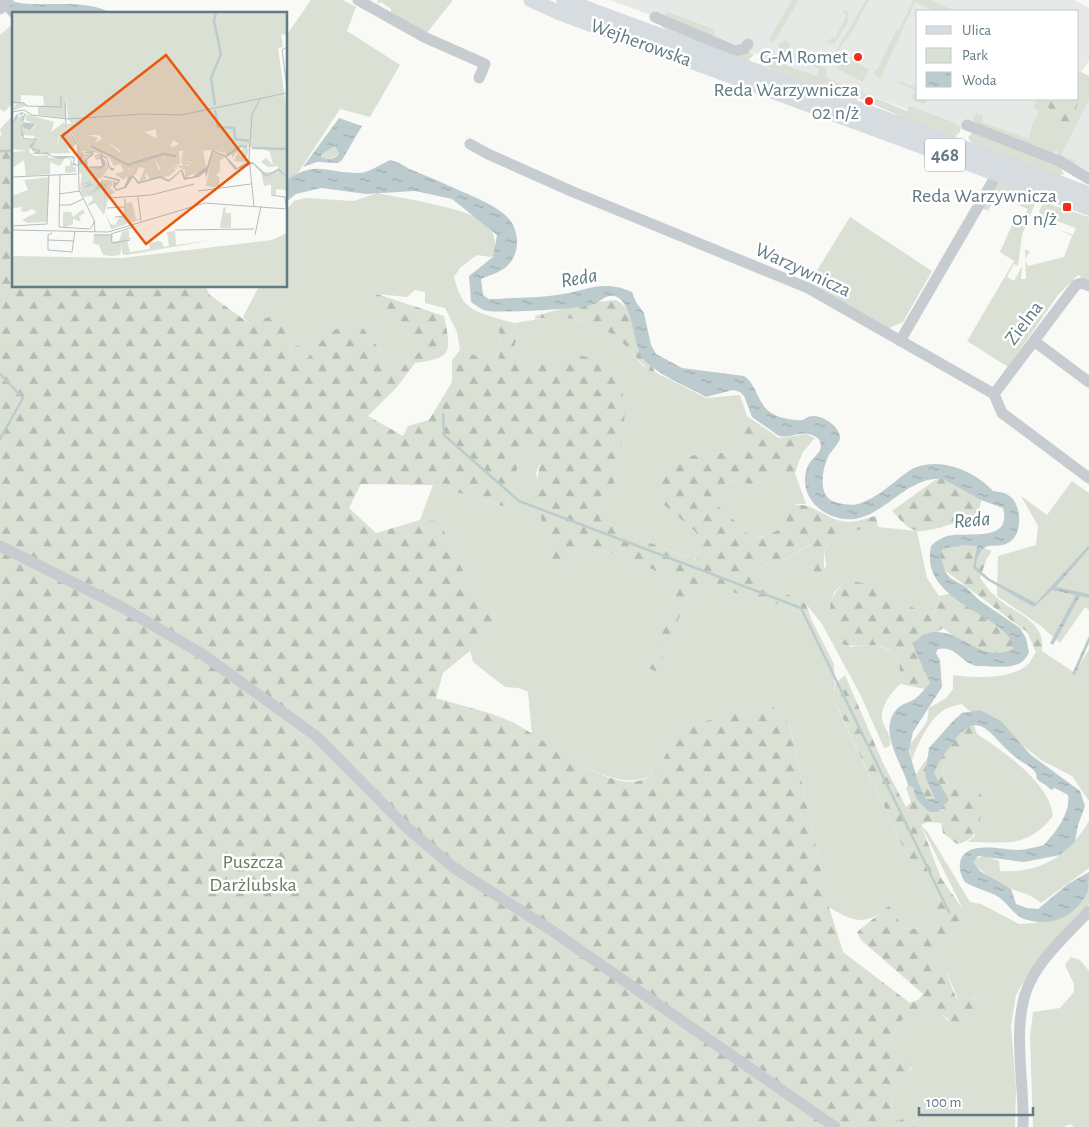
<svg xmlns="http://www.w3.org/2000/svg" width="1089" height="1127" font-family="'Alegreya Sans',sans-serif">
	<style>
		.built { fill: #e7e9e7; fill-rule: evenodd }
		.green { fill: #dae0d4 }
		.forest { fill: url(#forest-firs) }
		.water { fill: url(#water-ripples); fill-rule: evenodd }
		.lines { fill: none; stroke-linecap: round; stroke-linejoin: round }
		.stream { stroke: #bcccce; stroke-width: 2.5 }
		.minor { stroke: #c6cccf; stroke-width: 11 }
		.major { stroke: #d6dcdf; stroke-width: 15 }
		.poi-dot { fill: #f62b1a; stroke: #fff; stroke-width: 2 }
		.labels { text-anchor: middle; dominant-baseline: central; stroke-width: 5; stroke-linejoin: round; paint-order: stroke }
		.shield { fill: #fff; stroke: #90a2a9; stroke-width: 1 }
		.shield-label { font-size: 19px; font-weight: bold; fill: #617a84 }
		.street-label { font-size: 20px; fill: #617a84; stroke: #fff }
		.poi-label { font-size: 20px; fill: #617a84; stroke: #fff; text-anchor: end }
		.park-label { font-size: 20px; fill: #6a7b60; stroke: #fff }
		.water-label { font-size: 21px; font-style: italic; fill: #5c7a7e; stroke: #fff }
		.inset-river { fill: none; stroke: #bcccce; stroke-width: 2.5 }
		.inset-road { fill: none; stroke: #b3bec1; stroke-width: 1 }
		.view { fill: #e8590c; fill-opacity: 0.15; stroke: #e8590c; stroke-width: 2.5 }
		.inset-edge { fill: none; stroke: #617a84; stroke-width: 2.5 }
	</style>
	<defs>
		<pattern id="forest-firs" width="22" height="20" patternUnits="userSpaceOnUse" patternTransform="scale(1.25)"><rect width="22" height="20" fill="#dae0d4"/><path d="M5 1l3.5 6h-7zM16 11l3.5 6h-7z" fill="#b4bbb2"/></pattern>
		<pattern id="water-ripples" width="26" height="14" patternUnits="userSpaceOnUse" patternTransform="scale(1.25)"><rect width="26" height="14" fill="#bcccce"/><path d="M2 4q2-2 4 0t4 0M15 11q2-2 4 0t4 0" fill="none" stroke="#9cabad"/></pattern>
	</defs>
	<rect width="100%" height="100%" fill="#f9f9f6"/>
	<path class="built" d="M610,0H1074L1089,8V61L1081,72L1089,76V170L1085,175ZM918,11H1078V99H918Z"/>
	<path class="green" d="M311,0H343L356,7L347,31L400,65L370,117L340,109L298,173L286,180V87L289,84L286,80V36Z
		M378,0H453L426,34L391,13V9L381,2L377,4Z
		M792,0H799L773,43H771L770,37Z
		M866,0H869L852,32L832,58Z
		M910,0H930L955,11H935L915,2L880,79L873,73L874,71L877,70L897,29L899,30L913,1Z
		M844,10L848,12V21L834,44L827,42L832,38L835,39L847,14L843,12Z
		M668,12L716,30L712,37L754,54L748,61L667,31L659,24Z
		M14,23V102L4,112L0,109V35Z
		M786,40L790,44L788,52L827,69V78L907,111L909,106L953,122L960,127V132L954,137L899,118L900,116L859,98L857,100L847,99L760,64L761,56H763L767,51H773L769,59L817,76L819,69L781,51L778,44Z
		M841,56L869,69L863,82L838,69L837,65Z
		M1078,71L1089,76V99L1062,153L1064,157L1076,161L1073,164L1058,157L1057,150L1052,154L975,125L973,119L976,113L983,115L982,122L1029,139L1033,122L1039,112L1033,107L1037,99H1078Z
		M900,81L918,89V99H927L924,104L911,99L915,90L900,83L896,84Z
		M14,114V139L2,136L0,129Z
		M972,132L1058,164L1064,174L1059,176L973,144L968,138Z
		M335,146L339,153C334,159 329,160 321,157L323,153Z
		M1000,182L1029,193L1037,199L1022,235L1018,266L1014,264L1007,277L1014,281L1022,266L1021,279H1026L1025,249L1030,252L1025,259L1028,266L1064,257L1072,236L1060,230L1073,235L1076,228L1043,216L1039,212L1044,200L1055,206L1089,217V282L1078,275L1058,295L1008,367L967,341L966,343L1014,261L1000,252L1012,225L1018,226L1028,209L1005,200H994L988,211L981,208L997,183Z
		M377,193C400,198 475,209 488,225C495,233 495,244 497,254L491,257L477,255L460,268L454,277C461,305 469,310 496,318L500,335L498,364L460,350L457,332L445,308L425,303V292L415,290L407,297L377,294L373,300L390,317H399L404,332L422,351L409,359L400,370L388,368C384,350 369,337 358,322C336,323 319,341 308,359L303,358L287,341L293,332L250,324L243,317L259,286H286V210L294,201L305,198L354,201Z
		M850,217L932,271L903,322L885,330L808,285Z
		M558,316L593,323L614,334L629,349L643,366L706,398L740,395L747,416L742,423L746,447L730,452L686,456L700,553L697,560L629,535L600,519L596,503L612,489L620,463L621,442L568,357C547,362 527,375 512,354L518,336L514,323Z
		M528,451L541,461L536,473L556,569L588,548L625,556L668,577L677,590L649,669L657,671L689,594L703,586L759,598L798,611L812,621L834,664L835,703L906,853L939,901C932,925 928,931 903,928L890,905C867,926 855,923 829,907L789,723L677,728C672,739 665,762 657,770C626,802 561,752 532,735L528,692L519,688L505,687L473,662L470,651L495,621L493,610L472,589L439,521L420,520L433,485L506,507L518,466Z
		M777,473H795L806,504H796L785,526L771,534L756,538L745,534L730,516L709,501C724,481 728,478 752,485Z
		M1072,481L1089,493V610L1085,607L1060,643L1041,626L997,596L998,556L1036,545L1038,526L1021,496L1047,515Z
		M878,527L917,531L927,578L939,596L935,612L926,614L846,581L834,592L830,606L850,647C868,644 892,642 899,664C901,670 899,678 901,684C891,691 878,711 883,723C887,732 891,735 890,746L884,748L861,696L822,624L806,604L749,575L758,565L778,564L812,544L815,581L826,566L824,548L845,532Z
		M1089,649V801L1072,776L1041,760L991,720L968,710L962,704C954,706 946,707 940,713C929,721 915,748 912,761L909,746L927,722L929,708L946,698L953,689V675C973,678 1011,680 1027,665C1031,662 1033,656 1036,652L1042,651L1075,673Z
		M977,734C1003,751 1050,783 1053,816C1027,849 1005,842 968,842L975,835L967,788L949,784L943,775L944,762Z
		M1089,821V868L1041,903L1031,896L999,884L973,864V859L986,856L999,861L1000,871C1041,874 1069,855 1089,821Z
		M921,825L927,831L970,902L981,904L1019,924L1035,923L1054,918L1089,885V904L1028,974L1016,995L1011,1026L1016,1088L1015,1127H921C913,1120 909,1116 898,1121L892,1114L891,1092L912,1068L890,1043C899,1018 903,1015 927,1006L938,1010L948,1021L978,996L966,1002H959L948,975L926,957L959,932L966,915Z
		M1071,957L1080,960L1089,971V1127H1074L1070,1124L1064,1127H1033L1030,1037L1033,1012L1060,1008L1074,992V984L1065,965Z"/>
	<path class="forest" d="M1078,89C1083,103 1068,126 1058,135L1051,123L1052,112L1045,103L1048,99H1078Z
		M0,135L14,139V286H205L210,295L250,324L269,317L294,332L287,341L292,347L302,344L303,358L307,359C319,341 336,323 358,322C369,337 384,350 388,368L400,370L409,359L421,351L404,332L399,317H390L373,300L377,294L444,316C451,351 454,358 415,363L396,388L368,416L403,436L408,426L429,420L452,382V360L460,350L498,364L500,336L496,318L514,323L518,335L512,354C532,382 560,349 587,357C596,360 613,377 621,383L625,412L620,463L612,489L596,503L600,519L629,535L696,560L700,553L696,532L656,498L668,464L686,456L730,452L745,447L742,423L747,416L779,438L806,434L815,438L802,453L795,473H777L752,485C728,478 724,481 710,501C717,506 725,511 732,518C753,542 755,543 785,526L789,508C808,496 826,522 848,522C857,522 867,518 876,516L878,527L845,532L824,548V579L815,581L811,544L778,564L758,565L750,575L806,604L812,621L798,611L759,598L703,586L689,594L657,672L648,668L677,590L668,577L625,556L588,548L556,569C546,539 530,492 541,461L528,451L518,466L506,507L433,485L361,484L349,508L376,533L420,520L439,521L472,589L493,610L495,621L470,651L443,673L436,698C462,706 492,712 516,724C546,740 603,788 638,781C661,777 669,746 677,728L771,705L789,723L829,907L843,952L910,1003L918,1000L923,994L861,940L857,932L890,905L903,928C928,931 932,925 939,901L906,853L835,702V684L845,675L883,763L906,807L911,802L906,788L929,756L963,719L974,725L977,734L944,762L943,775L949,784L967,788H976L985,801C979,820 980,840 957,844L943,833L941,823L928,822L921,825L941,878L967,915L959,932L926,957C951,965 947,983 959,1002C969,1002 975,996 984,997L987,1005L977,1022L963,1028C949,1022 941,1011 927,1006C904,1015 898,1019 890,1043C925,1062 912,1067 891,1092L892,1114L898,1121C908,1116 913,1120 921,1127H0Z
		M616,300C636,312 629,319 636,337C642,350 651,363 657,376C642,366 639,359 627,347C601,321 571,314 535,319V316L583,303Z
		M945,477L981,499C982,503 979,509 976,513C968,520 927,533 917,531C907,529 899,518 892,511L935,480Z
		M973,544L992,551L987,558L980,578C985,584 989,591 995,596C1013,614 1046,619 1042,651L1036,652L1027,632L943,569L937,546Z
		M846,581C874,580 901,603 926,614L935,612L939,596L952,593L1020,641L1015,656L989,664L943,628L932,636L938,676L929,690L901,684C899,678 901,670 899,664C889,635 861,650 842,644C830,618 821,603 846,581Z"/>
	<path class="water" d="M0,0C11,0 20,4 31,4C58,5 90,0 113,14H95L91,11L81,14H14L12,19L0,6Z
		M339,118L362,126L342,160L338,163L317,162L303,167ZM335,146L339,153C335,160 329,160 321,157L322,154Z
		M390,160C399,162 405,167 414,171C424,175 435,179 445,184C464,193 488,201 504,214C519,226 522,251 508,265C502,272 490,275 481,279L483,295L489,299H498C518,297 537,298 557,295C588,291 601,279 632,292L636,302L644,313L651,345L656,354L682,368L744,376C758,385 757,407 775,415C781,418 795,421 802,420C806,419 808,416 813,416C824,416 841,427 840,439C837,446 832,450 829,455C822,468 817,497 835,502C842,504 851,506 858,504C877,498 891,484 906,473C933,453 974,470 993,491C998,492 1004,492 1008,495C1021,502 1023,530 1012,540C1001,550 990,542 983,549C978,554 976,560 976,567L990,579L1036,603L1089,545V549L1056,587L1089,594V598L1080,596L1053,645L1050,643L1076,595L1052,590L1034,607L987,580L973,568L977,546L960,545L943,549L940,555L945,571L950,578L966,587L979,600L1020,628L1026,638L1029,652C1021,673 995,665 977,666C961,663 956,645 938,649L936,653L940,660L942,687L913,732L909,751L918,782L926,799H935L925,776L929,748L953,721L962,713L980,710L1001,721L1031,755L1080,791L1085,806L1078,825L1075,842L1060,855L1024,862L978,856L973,862L980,871L1011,889L1016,904L1027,908L1038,909L1068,884L1089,872C1089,878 1089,886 1088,891C1076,917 1050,928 1024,919C1014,915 1008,904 1000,898C990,891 976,889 965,882C961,876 959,870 960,863C964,840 999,849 1017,850C1026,850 1035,847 1044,845C1055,833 1071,813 1068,795L1055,788L1051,790C1047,785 1043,784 1039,781C1034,776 1038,778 1036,774C1033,767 1023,763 1018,759C991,741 981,701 950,746C944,755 938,762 934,773L949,800L938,812H930C923,806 913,798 914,788L908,785C902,763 878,732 896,710C901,703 910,703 916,698C921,694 925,688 930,683L912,643C916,641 921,636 925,634C958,622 978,666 1013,649C1014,615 918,605 931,546C936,541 941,538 947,536C964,531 1013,544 1003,508L981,500L943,479C905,475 880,524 844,519C820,516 798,495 807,468C809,461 816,457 820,450C822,445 820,439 816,437C803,428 791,439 779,436L752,417L744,396L740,392L733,390L706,397C689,387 654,374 642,357C633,345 634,303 615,296C606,294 601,301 594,304C583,309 502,313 488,311C483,311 476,305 471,302L469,276L493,257L497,235L452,199L415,191L366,194L321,188L296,194L286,202V180C318,160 325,173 357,173C367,174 381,164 390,160Z
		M1089,636V643L1075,675L1072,674Z"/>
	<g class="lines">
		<path class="stream" d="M0,151H14
			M0,374L23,398L0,439
			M443,414L444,435L519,501L801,608L949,912"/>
		<path class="minor" d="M358,0L424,37L485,64L479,78
			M0,9L8,0
			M655,17L735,51L744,49L748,44
			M967,125L1059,161L1089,179
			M470,144L488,154L571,191L808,288L994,394L1002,413L1089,478
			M900,341L997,174
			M1034,341L1089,382
			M994,394L1076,285L1082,283L1089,286
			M0,546L120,606L202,654L316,736L405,826L454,868L548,928L835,1127
			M1023,1127C1025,1082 1010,1023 1030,982C1043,955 1069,933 1089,911"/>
		<path class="major" d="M531,0L560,13L1089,208
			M564,0L1089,194"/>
	</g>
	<g class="poi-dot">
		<circle cx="858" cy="57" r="5"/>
		<circle cx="869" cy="101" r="5"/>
		<rect x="1062" y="202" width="10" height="10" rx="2.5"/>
	</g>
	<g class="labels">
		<rect class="shield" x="925" y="138.5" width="40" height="33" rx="4"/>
		<g class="shield-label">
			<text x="945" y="155">468</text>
		</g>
		<g class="street-label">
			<text transform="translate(641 43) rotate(20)">Wejherowska</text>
			<text transform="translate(803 270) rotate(25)">Warzywnicza</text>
			<text transform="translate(1024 323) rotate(-53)">Zielna</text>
		</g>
		<g class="poi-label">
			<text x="848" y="57">G-M Romet</text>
			<text x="859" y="90">Reda Warzywnicza<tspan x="859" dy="23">02 n/ż</tspan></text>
			<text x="1057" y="196">Reda Warzywnicza<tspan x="1057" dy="23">01 n/ż</tspan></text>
		</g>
		<g class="park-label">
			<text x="253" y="862">Puszcza<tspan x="253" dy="23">Darżlubska</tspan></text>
		</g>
		<g class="water-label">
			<text transform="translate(579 278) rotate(-10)">Reda</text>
			<text transform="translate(972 520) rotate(-5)">Reda</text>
		</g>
	</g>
	<g transform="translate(12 12)">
		<rect width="275" height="275" fill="#f9f9f6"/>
		<path d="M0,81H55L54,103L53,106L26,103V95L32,93L31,84L9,83V90L16,93L0,99L4,93L2,91V95L0,96ZM11,101V111L23,113L9,114V126L22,128L17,140L23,144L35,143L37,146L57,145L59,147L61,155H64V160L53,161V154H58V147L53,146L48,154L38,150V162L14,164L12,148L0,156V140L15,139L0,137V111ZM15,102L42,110L39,120L52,110L55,120L64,131L61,136L64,139L46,134L47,124L42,140L38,135L25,132L23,124L11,123V115L19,118L25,113L13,108ZM69,111L75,119L71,127L78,128L77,135L88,141L71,139L67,152L66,132L54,112ZM132,120L159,133L160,137L152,140L154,147L142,138L141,142L129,145L125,136L127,147L114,152L80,133L91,126L108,141L118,124ZM230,136H237L234,150L222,149L227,138L228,144H229ZM182,139H191L194,154L187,160L173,165V158L163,153L176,154L180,150L171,149L172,145L179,147ZM200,140L213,145L208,149V159L204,163L207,165L208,176L194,174ZM81,141L74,146L73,154L93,155L94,146L96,157L90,166L85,167L86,173L89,174V168H98L101,172L98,176L103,180L97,185L92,203L83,191L77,194L76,192L81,188L80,184L71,185L68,177L70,162L66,161V155L70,153L71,142ZM97,145L114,153H123L120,159L116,156L117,163L111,168L103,162L112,159L108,152L102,154ZM142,146L147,158L157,159L161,155L164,158L157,164L138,168L129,149ZM37,165L35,210L16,211L10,208L25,200L20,197L13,200L9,199L10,195L0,196V184L16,178L12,168ZM275,169V193L274,178L264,177V183L259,182V172ZM120,190L124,207H129L100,217L98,212L103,213L108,205H114V191ZM71,197L73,201L67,204L69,210L61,207V212L51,216V200H59L61,205ZM117,218V226H121L115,228L118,240L138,237L137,231L147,229L150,230L152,235L157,234L155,220L163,219L164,233L200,228L115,243L110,242V233L108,243L100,244L91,243L87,233L81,231L82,222L101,223L100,230L107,229L110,220Z" fill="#dae0d4"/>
		<path d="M0,0H275V23L269,22L271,35L266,36L275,101V169L252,174L249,160H267L266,154L256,155L249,150L254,146L261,153L258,140L252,137L230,134L220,146V143L200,138L182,139L179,147L172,145L171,149L180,151L172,154L169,150L171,139H167L168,152L163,153L166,157L161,155L155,160H150L143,147H138L129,149L138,152L139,156L133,164L135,167L127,170L133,156L127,155L124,162L115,167L116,157L120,159L123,152H114L127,147L125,136L129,145L140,142L142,138L153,147L151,140L167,132L162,128L157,134L145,129L144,117L118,124L119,132L111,141L86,123H76L86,126L81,135L107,148L91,141V154L90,147L84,148L82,144L88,141L77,135L78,129L68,128L75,118H71L69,111L60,112L56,107L54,81H0ZM23,124L25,132L39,135L42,140L46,126V134L54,135L59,141L22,142L17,133ZM215,193L213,201H219V216H208L211,197ZM275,221V275H0V244L110,246L260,228Z" fill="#dae0d4"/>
		<path d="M13,184H20L17,192L0,195Z" fill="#dae0d4"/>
		<path d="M10,100L14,102L11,110L24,112L18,118L10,115L12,126L25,127L20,136L28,138V141L35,140L40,144H61L63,146L62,151L66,153L69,141L80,139L82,142L75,148L76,155L90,154L88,143H90L95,145L98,155L103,157L93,164L107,167L108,169L103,175L104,177L112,175L116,166L121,163L127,170L148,164L157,168L170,157L173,165H180L195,154L200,138L213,143L225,156L235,150H241L255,163L267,156L275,165L266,159L254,165L241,152L223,158L213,145L201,140L194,166L193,160L187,165L172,168L169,159L157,170L148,166L126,172L121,165L114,176L104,179L101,175L102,170H94L92,198L100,216H99L92,198L93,174L76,182L84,177L81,173L71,176L78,171L68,173L78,170L79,173L80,172L85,177V166L88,176L89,168L91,174L94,170L102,169L104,171L106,169L91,165L100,159L96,155L95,147L89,144L93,149V154L88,157L74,155L72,149L80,141H71L70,153L66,154L60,153L62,147L58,145L49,147L40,145L34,142H21L26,139L21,138L17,134L23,128L12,127L9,124V114L12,112L9,108L13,101L6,103L5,107L0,111L4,103Z" fill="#bcccce"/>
		<path class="inset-river" d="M204,0L202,9L209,42M203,93L199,66L209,42M203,98L206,115L222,116L223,127L237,129M79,134L116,153L151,142L164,144M240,136L275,137M214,144L229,134L235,135"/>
		<path class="inset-road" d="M275,35L270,38L275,75M0,90L12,91L14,94L49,95V84M53,91L54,115L66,134L67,178L82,208L83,220M0,100L12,98L20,103L56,107L130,102L169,103L275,81M48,163L47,215L78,217L83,209M0,165L65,162M186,179L239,172M47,182L68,179M259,183L273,185L274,195M126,185L129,209M98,186L139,183L182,172M47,193H58L71,187M242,194L237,146L240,103L248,87M95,196L113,195M103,205L113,204V187M0,214L35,212L37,163M0,218L96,220L193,191L275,197M163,218L242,217M40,221L36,223V238L60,240L63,219M82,223H99M243,223L249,194M36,228L62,229M118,228L100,231L99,222L121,215"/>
		<path class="view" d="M154,43L237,151L134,232L50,124Z"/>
		<rect width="275" height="275" class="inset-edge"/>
	</g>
	<rect x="916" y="10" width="162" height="90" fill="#ffffff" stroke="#c0cace"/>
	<rect x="926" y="26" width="25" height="8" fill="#d6dcdf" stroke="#c0cace"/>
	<text x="962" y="35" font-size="15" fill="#617a84">Ulica</text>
	<rect x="926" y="48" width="25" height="15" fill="#dae0d4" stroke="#c0cace"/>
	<text x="962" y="60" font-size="15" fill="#617a84">Park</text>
	<rect x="926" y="72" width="25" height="15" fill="url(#water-ripples)" stroke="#c0cace"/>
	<text x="962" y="85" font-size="15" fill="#617a84">Woda</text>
	<path d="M919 1107v8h114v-8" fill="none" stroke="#617a84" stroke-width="2.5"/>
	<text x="926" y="1107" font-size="15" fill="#617a84" stroke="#ffffff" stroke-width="4" paint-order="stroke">100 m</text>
</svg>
